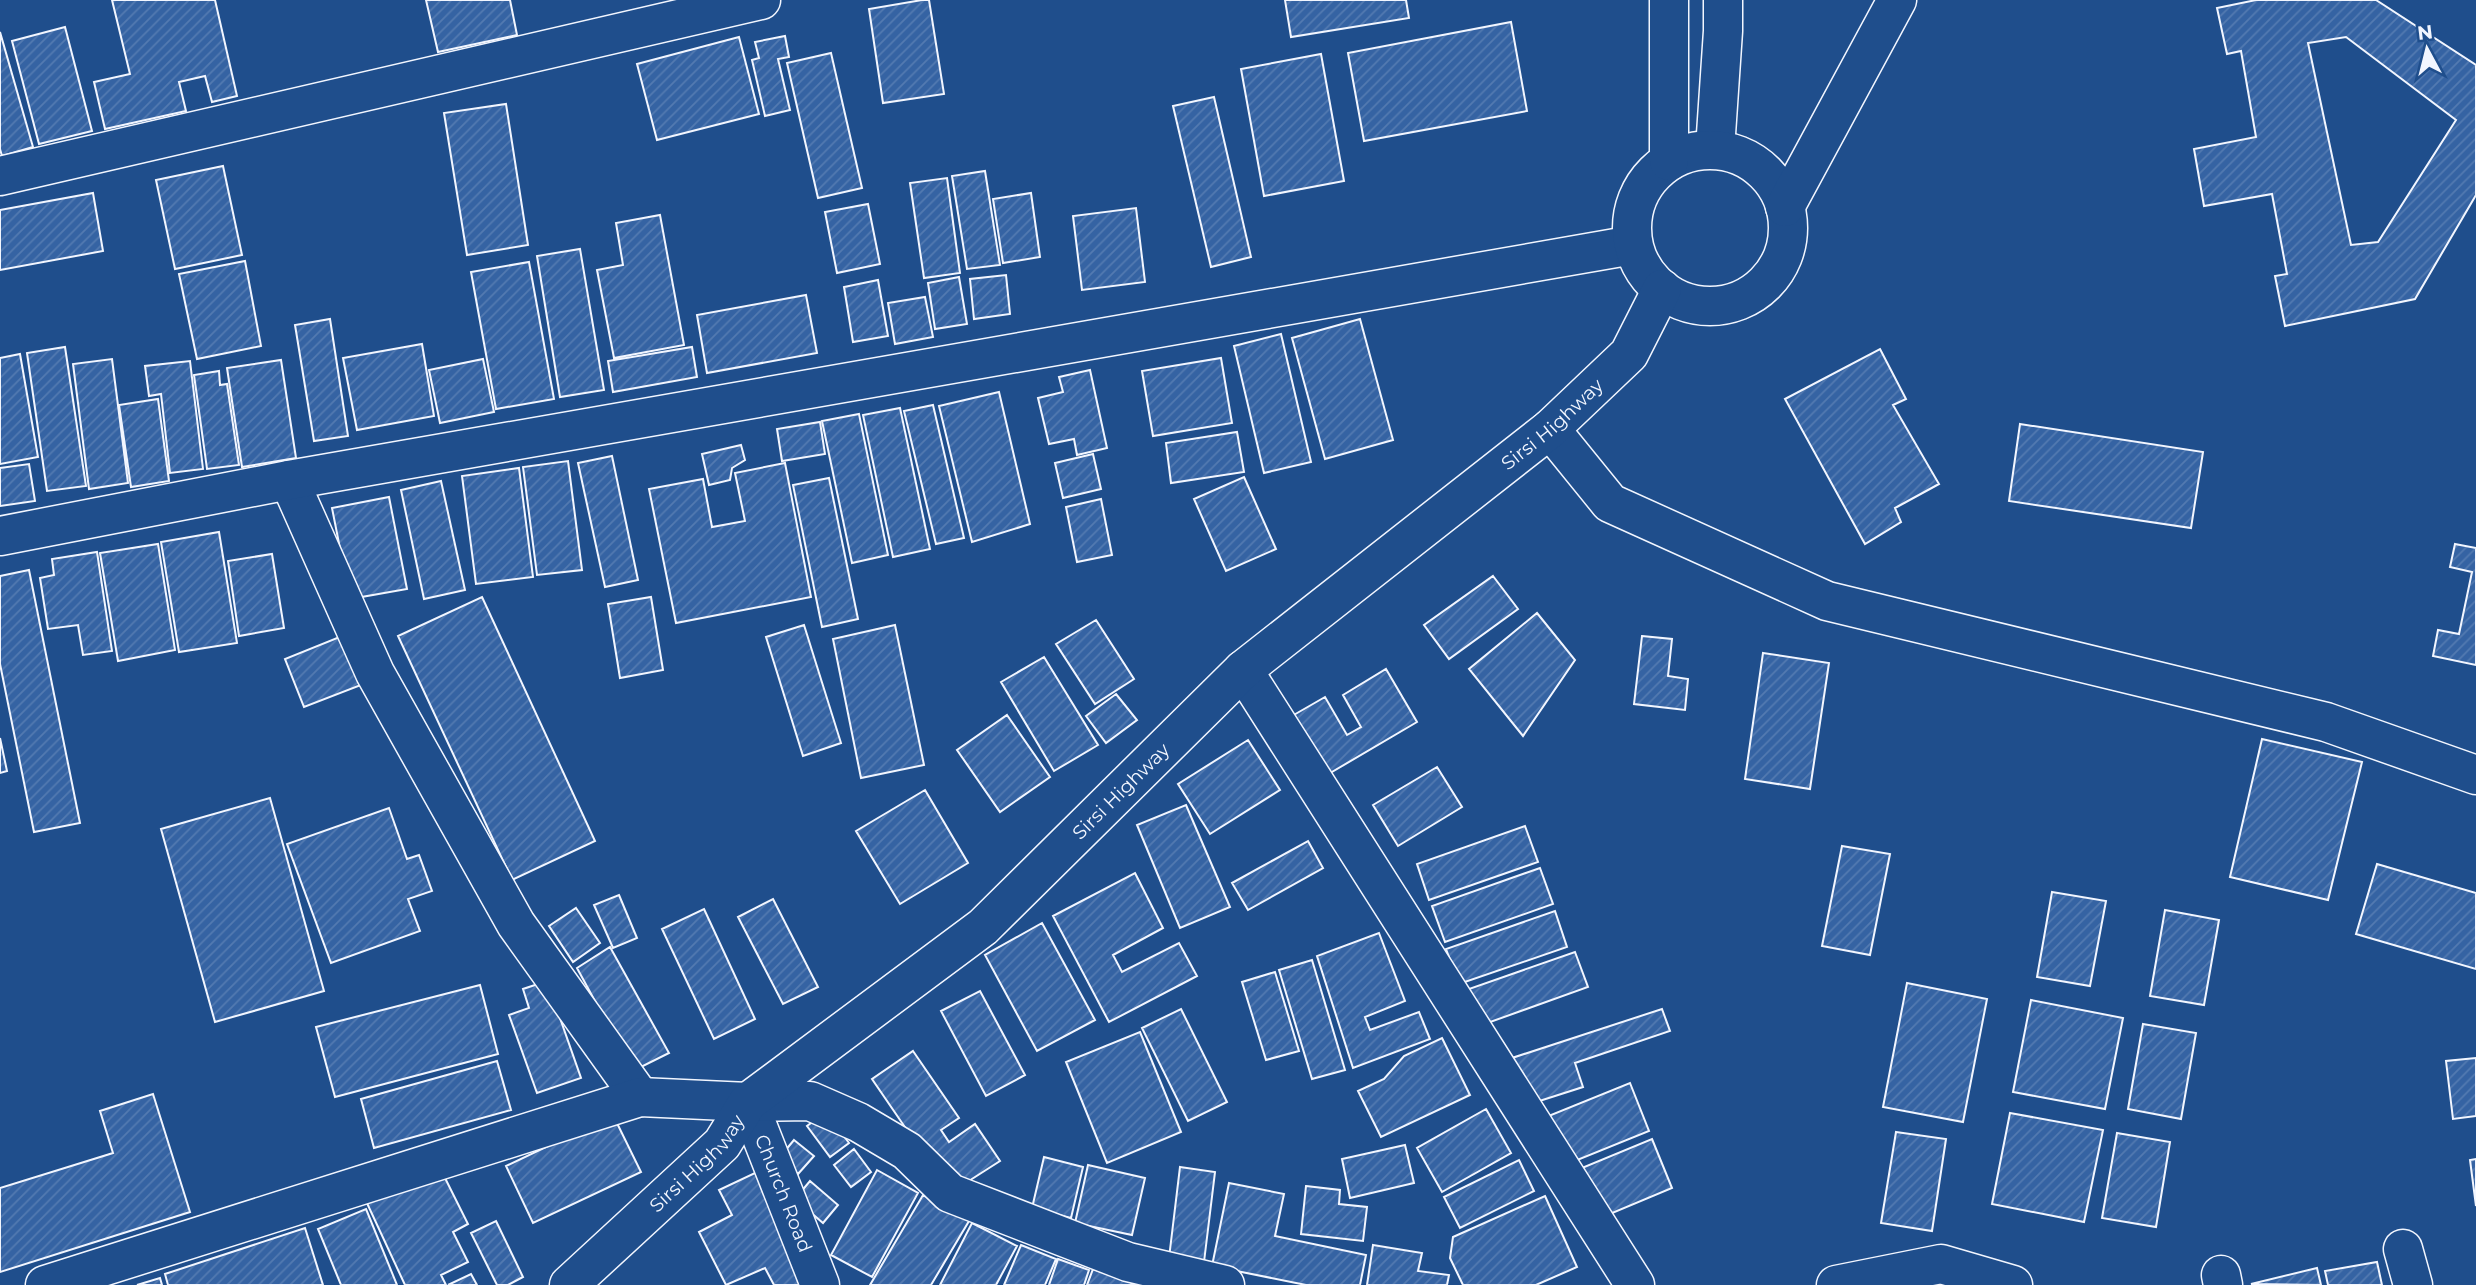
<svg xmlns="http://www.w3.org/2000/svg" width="2476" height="1285" font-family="Montserrat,sans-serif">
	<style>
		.building { fill: url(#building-hatch); stroke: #f2f6ff; stroke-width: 2; fill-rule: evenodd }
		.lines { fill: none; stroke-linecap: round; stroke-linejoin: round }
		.minor-casing { stroke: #f2f6ff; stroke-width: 41 }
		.tertiary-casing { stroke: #f2f6ff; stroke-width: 41 }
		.secondary-casing { stroke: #f2f6ff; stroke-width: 41 }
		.primary-casing { stroke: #f2f6ff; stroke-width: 41 }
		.minor { stroke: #1f4e8c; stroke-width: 38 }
		.tertiary { stroke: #1f4e8c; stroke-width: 38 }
		.secondary { stroke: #1f4e8c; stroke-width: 38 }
		.primary { stroke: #1f4e8c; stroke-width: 38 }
		.labels { text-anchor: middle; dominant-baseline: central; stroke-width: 5; stroke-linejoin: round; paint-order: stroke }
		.street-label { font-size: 19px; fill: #f2f6ff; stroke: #1f4e8c }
	</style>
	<defs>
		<pattern id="building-hatch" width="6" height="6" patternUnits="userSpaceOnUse" patternTransform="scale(1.75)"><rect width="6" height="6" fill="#3563a3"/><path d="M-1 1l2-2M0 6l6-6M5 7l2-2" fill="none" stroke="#537ab1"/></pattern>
	</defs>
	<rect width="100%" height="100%" fill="#1f4e8c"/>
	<path class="building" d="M112,0H215L237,96L212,102L205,76L179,82L186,111L105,129L94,82L130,74Z
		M426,0H510L517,35L438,52Z
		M922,0H929L944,94L883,103L869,9Z
		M1285,0H1406L1409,18L1291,37Z
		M2256,0H2376L2476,65V195L2415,299L2285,326L2275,276L2287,274L2272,194L2204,206L2194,149L2256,137L2241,51L2227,54L2217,8ZM2346,37L2456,120L2378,242L2351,245L2308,43Z
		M1511,22L1527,111L1364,141L1348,53Z
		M65,27L92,131L39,144L12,41Z
		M0,32L33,147L2,156L0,149Z
		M785,36L789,57L778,59L790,110L765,116L752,60L759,58L755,42Z
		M739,37L759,114L657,140L637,64Z
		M831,53L862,188L818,198L787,63Z
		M1321,54L1344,181L1264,196L1241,69Z
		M1214,97L1251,257L1211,267L1173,106Z
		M506,104L528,245L467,255L444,113Z
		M223,166L242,255L175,269L156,180Z
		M985,171L1000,265L967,269L952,176Z
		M947,178L960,273L924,278L910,183Z
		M93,193L103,251L0,270V210Z
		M1031,193L1040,257L1003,263L993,199Z
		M868,204L880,264L837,273L825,212Z
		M1136,208L1145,282L1082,290L1073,216Z
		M660,215L684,345L614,358L597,270L623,265L616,223Z
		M580,249L604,390L560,397L537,256Z
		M245,261L261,346L197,359L179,274Z
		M529,262L554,399L496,409L471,272Z
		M1006,275L1010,314L974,319L970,279Z
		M959,277L967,324L935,329L928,283Z
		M878,280L888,336L853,342L844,287Z
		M806,295L817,353L707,373L697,315Z
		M925,297L933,337L895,344L888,303Z
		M330,319L348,436L314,441L295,325Z
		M1360,319L1393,440L1325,459L1292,338Z
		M1281,334L1311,462L1264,473L1234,346Z
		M422,344L434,416L357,430L343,358Z
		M65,347L86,486L47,491L27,353Z
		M692,347L697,377L613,392L608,361Z
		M1880,349L1906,399L1893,405L1939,484L1895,508L1901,522L1865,544L1785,399Z
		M20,354L38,457L0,464V358Z
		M1221,358L1232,423L1153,436L1142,371Z
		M112,359L128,483L89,489L73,364Z
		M483,359L494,412L440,423L429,370Z
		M281,360L296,458L242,467L227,368Z
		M190,361L203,469L170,473L161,394L149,396L145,366Z
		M1090,370L1107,448L1077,455L1074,439L1049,444L1038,398L1063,392L1059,377Z
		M219,371L220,385L227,384L239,465L207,469L194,375Z
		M999,392L1030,524L972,542L939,406Z
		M158,399L169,481L131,487L119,405Z
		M933,405L964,538L936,544L904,411Z
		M900,408L930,549L893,557L863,415Z
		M859,414L888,555L852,563L822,421Z
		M820,422L825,454L782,461L777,429Z
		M2020,424L2203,452L2191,528L2009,501Z
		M1237,432L1244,472L1171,483L1166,443Z
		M741,445L745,460L732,468L730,480L709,485L702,454Z
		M1093,454L1101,489L1063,498L1055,463Z
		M612,456L638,580L605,587L578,463Z
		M568,461L582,570L537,575L523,467Z
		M785,463L811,597L676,623L649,489L703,479L712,527L745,521L735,473Z
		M29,464L35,501L0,506V468Z
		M519,468L533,577L476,584L462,476Z
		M1244,477L1276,549L1226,571L1194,499Z
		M829,478L858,619L822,627L793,485Z
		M441,481L465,590L424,599L401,490Z
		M389,497L407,589L350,599L332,508Z
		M1101,499L1112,555L1077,562L1066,507Z
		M219,532L237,643L179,652L161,542Z
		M158,544L175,650L118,661L100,553Z
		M2455,544L2476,548V665L2433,656L2438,630L2459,634L2472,572L2450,567Z
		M97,552L112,651L83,655L78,625L48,629L40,578L54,575L52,559Z
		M272,554L284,628L239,636L228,561Z
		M29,570L80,823L34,832L0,664V576Z
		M1493,576L1518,609L1449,659L1424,625Z
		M482,597L595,841L512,880L398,636Z
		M651,597L663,670L620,678L608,604Z
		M1537,613L1575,660L1523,736L1469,669Z
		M1096,620L1134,679L1095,704L1056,644Z
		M804,625L841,743L803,756L766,637Z
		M895,625L924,765L861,778L833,639Z
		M342,636L361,685L304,707L285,659Z
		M1642,636L1672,639L1668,676L1688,679L1685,710L1634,704Z
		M1763,653L1829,663L1810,789L1745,779Z
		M1044,657L1098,745L1054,771L1001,682Z
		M1386,669L1417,722L1320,779L1285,720L1325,697L1347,735L1361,727L1343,695Z
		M1116,694L1137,720L1106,743L1086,716Z
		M1007,715L1050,777L1000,812L957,750Z
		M0,738L7,771L0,773Z
		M2262,739L2362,762L2328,900L2230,877Z
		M1248,740L1280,790L1210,834L1178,784Z
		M1437,767L1462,807L1398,846L1373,805Z
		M925,790L968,863L900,904L856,831Z
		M270,798L324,991L215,1022L161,829Z
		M1186,805L1230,907L1180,928L1137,825Z
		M389,808L407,859L419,855L432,891L408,899L420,931L331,963L287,844Z
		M1525,826L1538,862L1429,900L1417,864Z
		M1308,841L1323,868L1248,910L1232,883Z
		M1842,846L1890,854L1870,955L1822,946Z
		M2377,864L2476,893V969L2356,934Z
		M1540,868L1553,904L1445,942L1432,906Z
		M1135,873L1163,928L1113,955L1122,972L1179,943L1197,976L1109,1022L1053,916Z
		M2052,892L2106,901L2090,986L2037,977Z
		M619,895L637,938L613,948L594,905Z
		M773,899L818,987L783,1004L738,917Z
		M576,908L600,943L573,962L549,926Z
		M704,909L755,1019L714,1039L662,929Z
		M2165,910L2219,920L2204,1005L2150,996Z
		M1555,911L1567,947L1459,984L1446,949Z
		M1042,923L1095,1020L1037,1051L985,955Z
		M1379,933L1405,1001L1365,1017L1370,1030L1419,1012L1430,1039L1353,1068L1317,956Z
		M610,947L669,1053L633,1071L577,968Z
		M1575,952L1588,987L1479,1026L1466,990Z
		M1312,960L1345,1070L1312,1079L1279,970Z
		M1275,972L1299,1051L1266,1060L1242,982Z
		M547,981L581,1078L537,1093L509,1015L529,1008L523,989Z
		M1907,983L1987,999L1963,1122L1883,1107Z
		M480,985L498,1054L335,1097L316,1027Z
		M980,991L1025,1075L986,1096L941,1011Z
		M2031,1000L2123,1018L2105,1109L2013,1092Z
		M1181,1009L1227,1102L1188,1121L1142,1028Z
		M1662,1009L1670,1031L1575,1063L1583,1087L1527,1105L1512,1058Z
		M2143,1024L2196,1033L2181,1119L2128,1109Z
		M1140,1032L1181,1132L1107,1163L1066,1062Z
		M1442,1038L1470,1095L1381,1137L1358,1091L1384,1079L1404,1056Z
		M913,1051L959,1118L941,1130L949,1142L975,1124L1000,1161L950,1193L872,1079Z
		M2476,1058V1116L2453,1119L2446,1061Z
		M497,1061L511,1110L374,1148L361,1099Z
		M1630,1083L1649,1131L1565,1165L1546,1117Z
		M153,1094L190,1212L0,1272V1188L113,1153L100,1111Z
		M1486,1109L1511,1153L1442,1192L1417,1148Z
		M826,1112L849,1143L830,1157L807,1126Z
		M2010,1113L2103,1130L2084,1222L1992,1204Z
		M613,1115L641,1172L533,1223L506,1166Z
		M1896,1132L1946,1139L1932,1231L1881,1223Z
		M2117,1133L2170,1142L2156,1227L2102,1218Z
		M1652,1139L1672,1188L1598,1219L1577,1170Z
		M794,1140L814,1156L798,1174L779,1158Z
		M1405,1145L1414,1183L1350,1198L1342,1159Z
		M854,1149L871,1172L851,1187L834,1165Z
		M1044,1157L1083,1167L1071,1218L1032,1208Z
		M2476,1159V1206L2470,1160Z
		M1519,1160L1534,1191L1460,1228L1444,1197Z
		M1088,1165L1145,1178L1132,1235L1075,1223Z
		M1180,1167L1215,1172L1204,1262L1169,1258Z
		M877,1170L918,1193L872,1277L831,1255Z
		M757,1172L813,1285H774L765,1268L726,1285L699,1232L732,1215L719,1190Z
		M443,1174L468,1224L453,1232L468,1262L441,1275L446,1285H405L366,1201Z
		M810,1181L838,1205L823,1223L795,1199Z
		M1229,1183L1284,1194L1275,1236L1366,1255L1360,1285H1306L1212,1266Z
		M1306,1186L1340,1190L1339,1204L1367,1207L1363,1241L1301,1234Z
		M923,1195L969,1221L931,1285H870Z
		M1545,1196L1577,1267L1536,1285H1463L1450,1258L1453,1237Z
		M366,1209L397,1285H341L318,1229Z
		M496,1221L523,1277L508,1285H497L471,1233Z
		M972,1223L1017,1246L996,1285H940Z
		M305,1228L323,1285H168L165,1274Z
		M1021,1245L1056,1259L1045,1285H1004Z
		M1373,1245L1422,1253L1418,1271L1449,1275L1447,1285H1367Z
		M1058,1259L1089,1270L1084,1285H1049Z
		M2377,1262L2382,1285H2328L2325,1271Z
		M2317,1268L2321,1285L2251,1284Z
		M1093,1269L1138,1285H1087Z
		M471,1274L477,1285H448Z
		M160,1278L162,1285H137Z"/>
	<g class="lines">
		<g class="minor-casing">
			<g id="minor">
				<path d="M0,176L761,0"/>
				<path d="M289,480L375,673L516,924L640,1097"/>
				<path d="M1243,670L1635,1285"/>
				<path id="s1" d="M748,1102L820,1285"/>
				<path d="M2403,1249L2413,1285"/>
				<path d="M2221,1275L2223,1285"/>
				<path d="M45,1285L640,1097L748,1102L810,1101L858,1122L907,1151L950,1193L1128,1262L1225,1285"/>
				<path d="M1836,1285L1941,1264L2013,1285"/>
			</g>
		</g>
		<g class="tertiary-casing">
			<path id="tertiary" d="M0,536L289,480L1633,245"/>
		</g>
		<g class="secondary-casing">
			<path id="secondary" d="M1550,429L1610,503L1827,601L2326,722L2476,775"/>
		</g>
		<g class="primary-casing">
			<g id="primary">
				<path d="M1715,149L1723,31V0"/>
				<circle cx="1710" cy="228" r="78"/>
				<path d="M1669,161V0"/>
				<path d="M1785,207L1897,0"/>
				<path id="s2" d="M569,1285L722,1144L748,1102L983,927L1243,670L1550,429L1629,354L1662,289"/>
			</g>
		</g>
		<use href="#minor" class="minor"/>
		<use href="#tertiary" class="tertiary"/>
		<use href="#secondary" class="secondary"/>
		<use href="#primary" class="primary"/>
	</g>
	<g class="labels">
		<g class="street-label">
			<text stroke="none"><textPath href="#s2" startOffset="1311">Sirsi Highway</textPath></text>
			<text stroke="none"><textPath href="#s2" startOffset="744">Sirsi Highway</textPath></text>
			<text stroke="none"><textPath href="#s2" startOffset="177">Sirsi Highway</textPath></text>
			<text stroke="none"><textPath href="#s1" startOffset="98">Church Road</textPath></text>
		</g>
	</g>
	<g transform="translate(2427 49) rotate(353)" stroke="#1f4e8c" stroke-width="5" paint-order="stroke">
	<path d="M0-5L12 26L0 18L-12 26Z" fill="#f2f6ff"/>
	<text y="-10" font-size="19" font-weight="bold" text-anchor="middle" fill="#f2f6ff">N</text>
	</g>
</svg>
